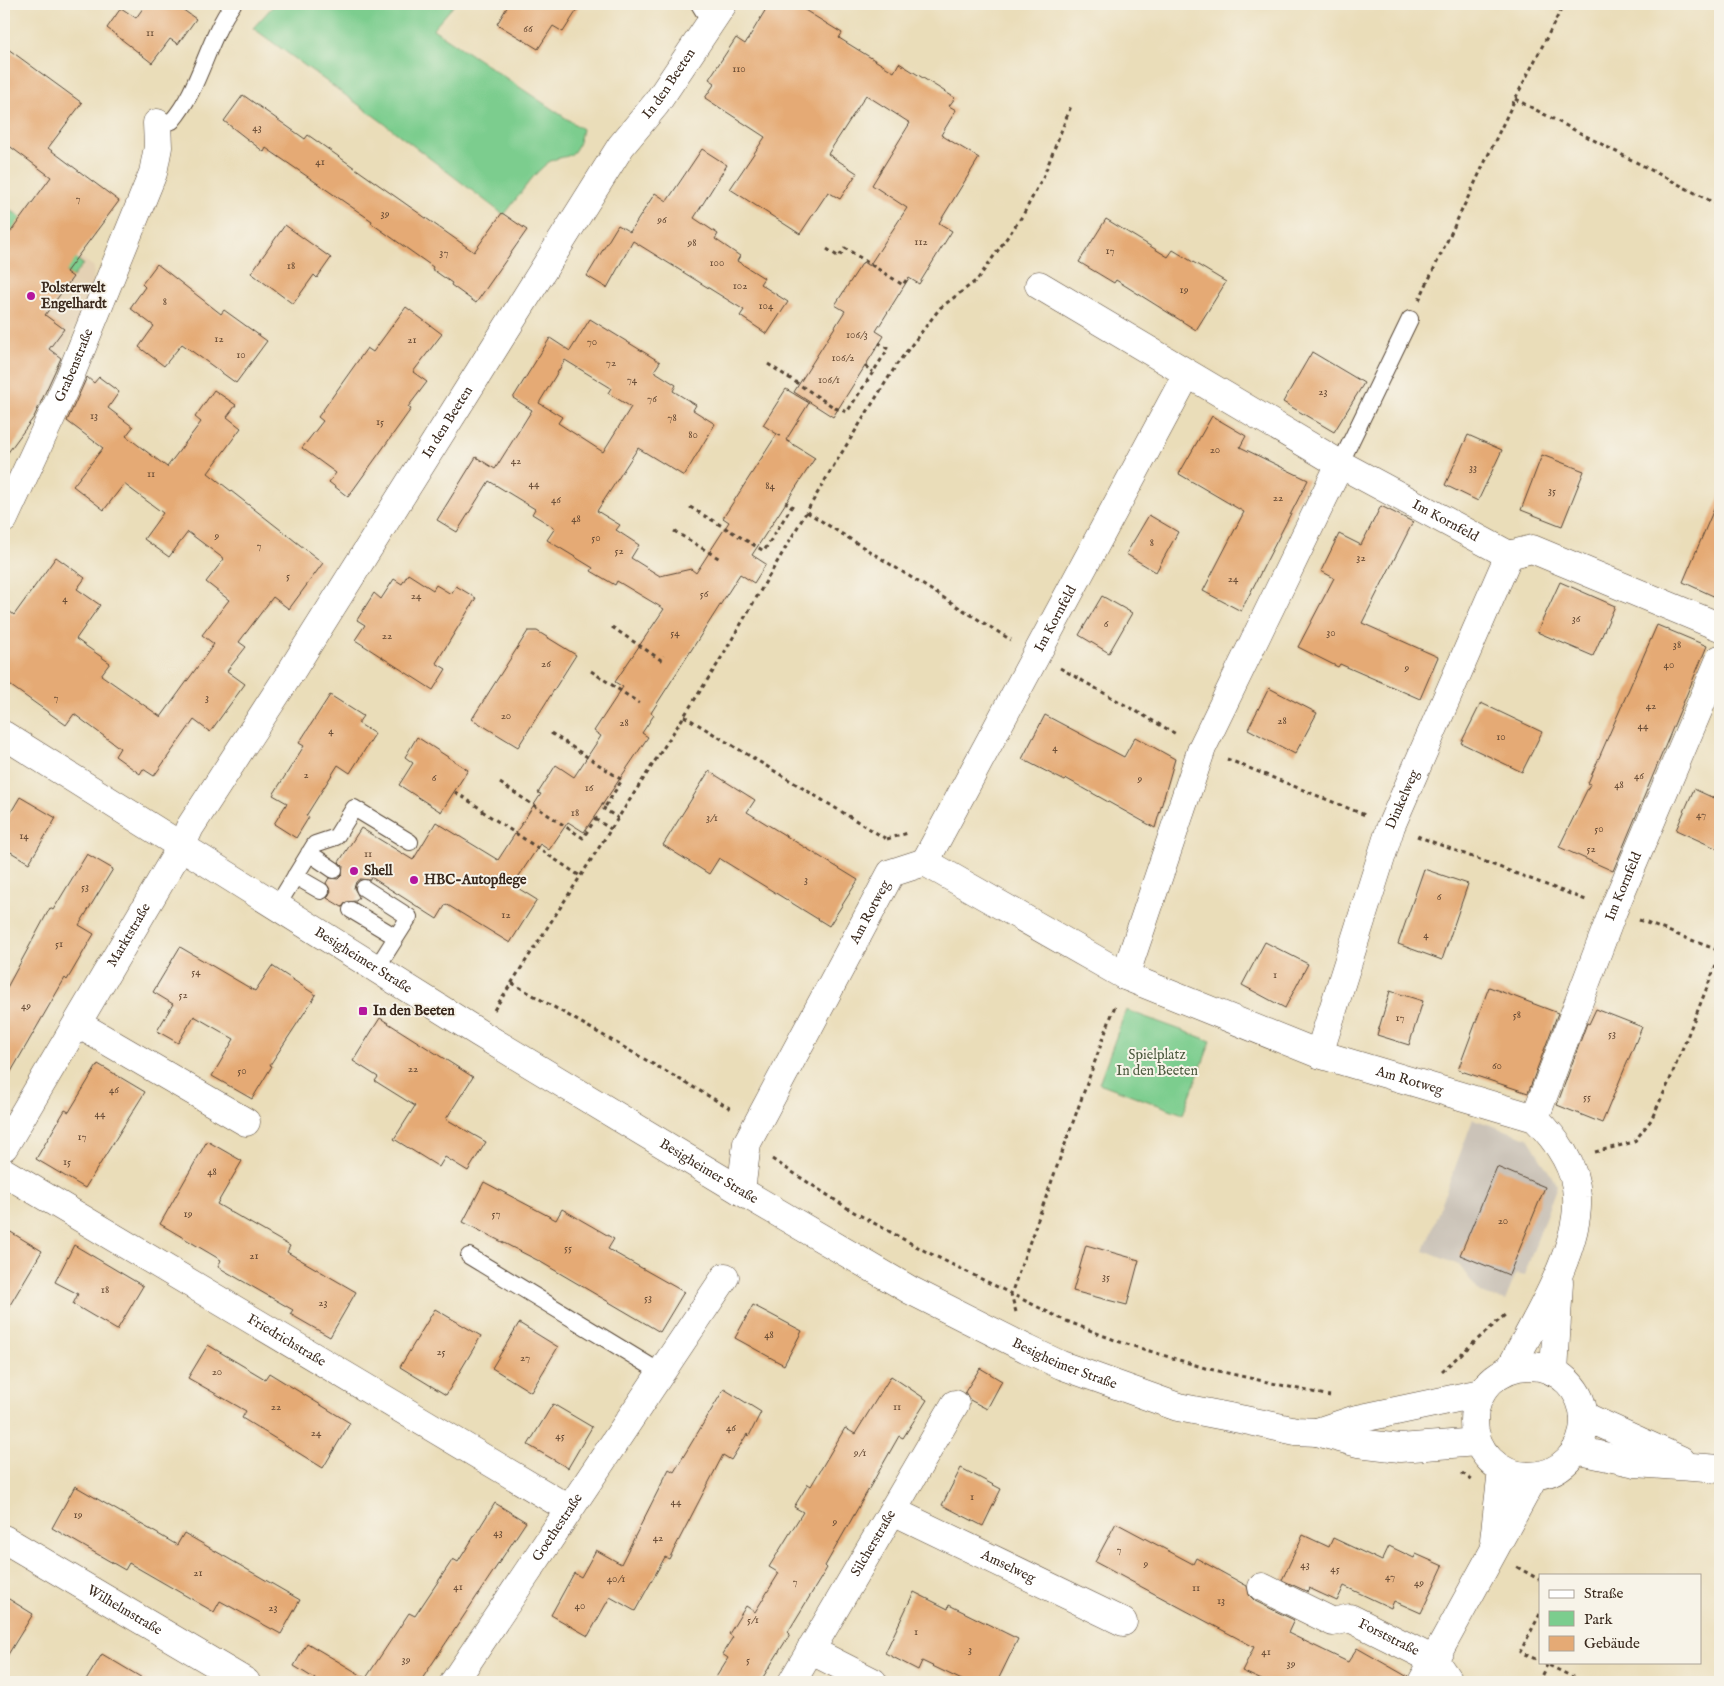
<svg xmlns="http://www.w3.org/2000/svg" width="1724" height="1686" font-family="'IM FELL English',serif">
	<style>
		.built { fill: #e4d1b4 }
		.industrial { fill: #cbc3b8 }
		.green { fill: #7bcd8e; stroke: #5b7c56 }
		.building { fill: #e5aa75; fill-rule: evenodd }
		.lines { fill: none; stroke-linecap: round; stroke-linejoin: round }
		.service-casing { stroke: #554535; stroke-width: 18 }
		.minor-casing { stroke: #554535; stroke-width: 29 }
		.secondary-casing { stroke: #554535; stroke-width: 29 }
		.path { stroke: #554535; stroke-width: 3; stroke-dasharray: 4 4; stroke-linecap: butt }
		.service { stroke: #fff; stroke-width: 16 }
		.minor { stroke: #fff; stroke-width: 28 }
		.secondary { stroke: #fff; stroke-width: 28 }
		.poi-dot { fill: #b5179e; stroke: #f7f3e8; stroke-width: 2 }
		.labels { text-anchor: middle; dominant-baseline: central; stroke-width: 4; stroke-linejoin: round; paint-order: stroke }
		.number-label { font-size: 11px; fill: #664a34 }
		.street-label { font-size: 14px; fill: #3b2a1e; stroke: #f7f3e8 }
		.poi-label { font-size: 14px; font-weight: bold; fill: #3b2a1e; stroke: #f7f3e8; text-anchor: start }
		.park-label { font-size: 14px; fill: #4e5b40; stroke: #f7f3e8 }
	</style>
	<rect width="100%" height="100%" fill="#f7f3e8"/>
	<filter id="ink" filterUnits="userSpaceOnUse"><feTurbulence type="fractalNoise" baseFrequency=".02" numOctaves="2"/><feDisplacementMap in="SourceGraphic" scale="10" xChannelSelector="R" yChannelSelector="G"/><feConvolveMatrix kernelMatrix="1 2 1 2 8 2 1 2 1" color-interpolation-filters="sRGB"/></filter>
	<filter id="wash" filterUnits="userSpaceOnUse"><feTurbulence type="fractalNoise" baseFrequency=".0096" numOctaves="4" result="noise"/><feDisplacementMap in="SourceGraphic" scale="20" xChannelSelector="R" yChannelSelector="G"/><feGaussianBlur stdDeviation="1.12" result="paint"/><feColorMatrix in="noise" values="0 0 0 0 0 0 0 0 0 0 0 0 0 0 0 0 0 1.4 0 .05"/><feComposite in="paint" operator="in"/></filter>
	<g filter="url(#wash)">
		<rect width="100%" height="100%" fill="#eaddb9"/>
		<path class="built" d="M4,203L94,267L93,285L62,359L54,370L63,377L4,459Z"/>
		<path class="industrial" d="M1473,1119L1528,1138L1557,1185L1524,1276L1516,1274L1505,1301L1480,1293L1459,1265L1424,1251Z"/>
		<path class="green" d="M275,4H455L433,29L582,129C575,169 562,149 544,166C529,179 517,199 504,215L381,121L253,28Z
			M4,205L83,264L73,277L4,225Z
			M1126,1010L1211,1041L1183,1114L1099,1083Z"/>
		<g id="blocks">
			<path class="building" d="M146,4H175L196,19L178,44L170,39L152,63L107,28L121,8L136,18Z
				M509,4H581L563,32L553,26L538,49L497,24Z
				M769,4H795L842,33L839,38L894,72L899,63L955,98L949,106L956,110L941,135L979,158L939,223L952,231L919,284L909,278L876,331L884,336L833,417L794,392L845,311L835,305L863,262L869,266L907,208L872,185L910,123L866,95L828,154L857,173L840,199L828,192L800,234L730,189L765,137L705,98L715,83L709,79L736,38L745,44Z
				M4,46L82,103L48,148L119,201L66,272L73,277L45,315L64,329L49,349L61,358L34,417L4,458V241L51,177L4,142Z
				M243,95L305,139L308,135L474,252L502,213L527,230L476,303L451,285L452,283L432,269L433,267L371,223L372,221L266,148L264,152L224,121Z
				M702,149L727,165L694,218L718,234L715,239L740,256L737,261L764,278L760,284L788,302L767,334L740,316L744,310L633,241L607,288L587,276L618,225L630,232L655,193L667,201Z
				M1106,219L1168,257L1173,250L1226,282L1196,330L1116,280L1114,283L1079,262Z
				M285,225L331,258L317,278L314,275L293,304L251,273Z
				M157,264L221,314L224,310L267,341L236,383L182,344L164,366L139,347L154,326L130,308L145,287L142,284Z
				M406,307L442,334L413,372L427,382L408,407L411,409L348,497L329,482L336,473L302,448L323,421L318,417L367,348L373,352Z
				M590,319L660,362L654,371L676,385L673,391L696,405L693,410L715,424L684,476L638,448L597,511L620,525L616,530L639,545L631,558L660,576L691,569L696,573L729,522L723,518L777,434L780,436L763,425L786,389L809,403L786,440L815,458L752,555L766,564L754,583L740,574L651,713L654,715L642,733L648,737L584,832L568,822L549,850L540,844L513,885L537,900L510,943L446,904L437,919L371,877L370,880L360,879L356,882L354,888L359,897L356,901L346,902L342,907L327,898L331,891L326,883L329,878L338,879L342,875L343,866L339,862L361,828L413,860L436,822L498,860L541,794L538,793L556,765L574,777L601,736L594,731L623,687L615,682L664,609L617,581L615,585L591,571L593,568L547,540L555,528L532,514L535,509L489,481L457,532L437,520L476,457L495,469L532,410L513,398L550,338L570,351ZM565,360L611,388L608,393L631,407L603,452L558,423L562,417L539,403Z
				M1312,352L1364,383L1334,432L1283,402Z
				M87,377L94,383L99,377L119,392L108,408L133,427L126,436L167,467L201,422L195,417L214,390L236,405L227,417L241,428L208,473L323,563L289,609L273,597L239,642L246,647L227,671L245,684L210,732L194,720L154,776L143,769L140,774L115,756L120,748L74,714L66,725L4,681V607L14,615L56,557L85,578L77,589L100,605L76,639L110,663L101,675L161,717L214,644L202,635L229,600L206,582L224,559L188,532L169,557L144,539L163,513L124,484L104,510L73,486L103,448L67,421Z
				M1212,416L1246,436L1240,447L1308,480L1241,611L1203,591L1244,512L1179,474Z
				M1468,435L1502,450L1478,501L1445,485Z
				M1542,455L1584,471L1562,526L1521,510Z
				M1720,495V599L1683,582Z
				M1381,506L1413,522L1362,623L1438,657L1420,699L1340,664L1338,667L1298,647L1334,578L1321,571L1339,534L1361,545Z
				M1149,515L1178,532L1156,572L1126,554Z
				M408,574L433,590L436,585L451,594L456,586L476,598L436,663L446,669L433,690L355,640L365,625L357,620L374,593L381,599L394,579L402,584Z
				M1560,582L1615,606L1593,656L1537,632Z
				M1102,596L1132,613L1109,653L1079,635Z
				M1657,625L1707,646L1613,871L1559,847L1590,784L1588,783Z
				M528,631H537L576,655L518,747L472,719Z
				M1269,688L1317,713L1295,754L1248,729Z
				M330,695L363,716L358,723L375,734L350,773L338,765L306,816L309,817L296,838L274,824L287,803L273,795L304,746L299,743Z
				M1481,703L1542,732L1522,772L1461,743Z
				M1045,715L1124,757L1135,737L1175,759L1155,828L1067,779L1065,781L1022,759Z
				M417,737L468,770L441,812L399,785L413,763L405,757Z
				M709,771L755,800L747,812L858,880L829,926L719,858L709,874L663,845Z
				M1694,789L1720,801V850L1676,830Z
				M20,797L56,818L29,863L4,848V824Z
				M87,854L113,869L79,925L94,934L67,980L65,978L4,1084V993L50,908L53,910Z
				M1424,869L1468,884L1442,960L1398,944Z
				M1265,942L1308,964L1285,1008L1242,985Z
				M180,947L255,991L272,966L316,995L270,1065L272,1066L252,1099L212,1076L234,1039L194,1016L178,1043L157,1031L173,1004L153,992Z
				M1489,987L1558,1013L1528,1093L1458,1070Z
				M1390,991L1423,1001L1409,1045L1377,1035Z
				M1596,1009L1642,1027L1602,1123L1557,1105L1587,1023L1589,1024Z
				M380,1018L473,1077L446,1119L486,1142L468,1171L445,1157L439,1167L394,1139L415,1106L375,1081L378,1077L353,1061Z
				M98,1064L145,1092L85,1188L36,1159L65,1110L69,1112Z
				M207,1141L242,1161L217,1204L290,1246L287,1252L356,1292L330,1337L290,1314L293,1310L218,1267L221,1260L160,1224Z
				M1497,1167L1545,1187L1509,1275L1460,1255Z
				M484,1182L556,1220L562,1209L614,1239L608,1249L684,1292L660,1332L539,1261L463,1222Z
				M4,1228L42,1251L4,1315Z
				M74,1245L143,1286L117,1330L73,1304L78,1294L55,1282Z
				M1086,1245L1139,1260L1127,1305L1073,1291Z
				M753,1305L802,1331L784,1365L735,1338Z
				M435,1309L481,1336L446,1395L400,1367Z
				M519,1323L558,1347L531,1392L492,1368Z
				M208,1345L265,1379L269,1373L350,1423L323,1468L242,1418L246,1411L188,1378Z
				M980,1368L1002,1381L987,1409L970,1400L965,1392Z
				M891,1376L927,1400L903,1438L899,1436L825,1566L827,1568L788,1632L790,1634L760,1682H713L728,1658L722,1654L733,1637L729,1634L746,1606L755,1612L779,1573L769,1567L803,1512L794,1507L808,1484L811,1486L845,1428L855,1434Z
				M724,1389L761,1412L749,1436L747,1434L731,1460L723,1455L669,1559L665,1557L635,1611L610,1597L588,1636L551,1615L574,1573L581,1577L596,1550L621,1564L669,1469L674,1472Z
				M553,1404L592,1427L568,1468L528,1445Z
				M961,1468L1001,1489L983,1526L942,1505Z
				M75,1486L177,1545L184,1533L300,1600L281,1634L220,1601L214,1612L129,1563L125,1570L52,1528Z
				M495,1503L526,1522L420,1682H320L294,1666L307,1643L366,1678L409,1613L415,1616L453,1559L458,1562Z
				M1116,1523L1193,1564L1196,1558L1247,1586L1249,1595L1255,1601L1294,1620L1288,1633L1348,1662L1357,1648L1408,1677L1406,1682H1266L1242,1671L1254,1647L1095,1562Z
				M1303,1535L1329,1547L1333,1538L1382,1561L1389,1546L1414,1558L1416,1554L1443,1566L1421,1613L1394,1601L1391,1608L1344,1586L1337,1601L1309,1588L1308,1592L1282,1580Z
				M914,1592L948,1609L949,1605L1018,1639L997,1682H966L922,1661L918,1670L885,1653Z
				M4,1596L33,1614L4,1661Z
				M102,1654L149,1682H85Z"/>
		</g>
	</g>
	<g filter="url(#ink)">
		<use href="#blocks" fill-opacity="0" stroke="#554535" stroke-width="1"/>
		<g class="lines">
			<g class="service-casing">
				<path id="service" d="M699,4L710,22
					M157,123L172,121C200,89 207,40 233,4
					M1340,464L1410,319
					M309,853L334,870
					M295,876L321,891
					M364,888L409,917L376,969
					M277,906L315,844L336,837L354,808L410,842
					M351,910L396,937
					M469,1256L660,1372"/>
			</g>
			<g class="minor-casing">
				<g id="minor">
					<path id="s1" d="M1039,285L1340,464L1509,555L1532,549L1720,627"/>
					<path id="s2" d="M4,519L69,379L153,173L158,147L157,123"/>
					<path id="s3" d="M925,862L1187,374"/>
					<path d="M1125,976L1202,748L1340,464"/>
					<path d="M78,1024L246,1122"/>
					<path id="s4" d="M1319,1054L1391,826L1509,555"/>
					<path id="s5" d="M1535,1118L1613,911L1720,659"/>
					<path id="s6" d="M4,1147L181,847L190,827L292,670L621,146L656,104L723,4"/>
					<path id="s7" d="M4,1172L569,1509"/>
					<path id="s8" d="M741,1191L747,1143L891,873L925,862L1125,976L1319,1054L1535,1118C1556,1139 1576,1165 1577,1197C1580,1250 1534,1322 1510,1369"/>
					<path d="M1554,1372L1559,1282"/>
					<path id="s9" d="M893,1511L1123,1622"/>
					<path id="s10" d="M4,1539L246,1682"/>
					<path d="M1494,1540L1502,1470"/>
					<path id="s11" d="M1262,1587L1333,1622L1350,1618L1434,1660"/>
					<path d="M810,1650L873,1682"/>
					<path d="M1434,1660L1449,1682"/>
					<path id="s12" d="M454,1682L725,1277"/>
					<path id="s13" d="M792,1682L955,1404"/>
					<path d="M1422,1682L1534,1477"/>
				</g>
			</g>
			<g class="secondary-casing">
				<g id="secondary">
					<path id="s14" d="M4,735L479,1033L741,1191L910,1290L1027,1349L1061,1365L1178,1407L1245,1420L1296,1431L1317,1432L1358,1443L1400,1448L1477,1442"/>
					<circle cx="1529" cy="1421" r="55"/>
					<path d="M1584,1416L1681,1460"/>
					<path d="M1317,1432L1353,1420L1481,1393"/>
					<path d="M1576,1450L1636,1463L1720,1469"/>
				</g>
			</g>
			<path class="path" d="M414,4L419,6L433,4
				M1515,99L1720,206
				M827,249L839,257L845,248L903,285L908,277
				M1419,300L1515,99L1564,4
				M768,364L835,408L847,412L888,349L879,343
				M865,366L873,372
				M690,507L764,551L792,506L785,502
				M807,512L1011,640
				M674,531L720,559
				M612,627L661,660L664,656
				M1060,668L1176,734
				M591,671L639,703
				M684,716L888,840
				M551,733L622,780L605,807L602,804
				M1227,759L1365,815
				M500,783L583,838L596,818L594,816
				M455,792L483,810
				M605,807L604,809L618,818
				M482,811L580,876
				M595,819L611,829
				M1417,836L1586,900
				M887,839L908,833
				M1639,920L1720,951
				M512,983L733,1110
				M494,1010L717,665L831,470L897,364L940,308L977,280L1023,215L1044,175L1071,106
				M1595,1152L1634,1142L1651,1120L1669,1082L1720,955
				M772,1159L852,1211L925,1251L1064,1320L1117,1341L1205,1368L1330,1396
				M1016,1312L1011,1294L1116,1003
				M1442,1371L1506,1314
				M1462,1473L1473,1481
				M1517,1567L1540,1580
				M1540,1614L1520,1652L1540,1661
				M1542,1662L1579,1680
				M1538,1682L1547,1665"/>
			<use href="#service" class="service"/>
			<use href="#minor" class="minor"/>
			<use href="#secondary" class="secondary"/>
		</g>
	</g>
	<g class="poi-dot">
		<circle cx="31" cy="296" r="5"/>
		<circle cx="354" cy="871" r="5"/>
		<circle cx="414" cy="880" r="5"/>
		<rect x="358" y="1006" width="10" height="10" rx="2.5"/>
	</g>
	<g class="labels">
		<g class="number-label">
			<text x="528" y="29">66</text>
			<text x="150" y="33">11</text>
			<text x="739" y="69">110</text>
			<text x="257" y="128">43</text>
			<text x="320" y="162">41</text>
			<text x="78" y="199">7</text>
			<text x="385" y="214">39</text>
			<text x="662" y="220">96</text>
			<text x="921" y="242">112</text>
			<text x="692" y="243">98</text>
			<text x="1110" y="251">17</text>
			<text x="444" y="253">37</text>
			<text x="717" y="263">100</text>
			<text x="291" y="266">18</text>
			<text x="740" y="286">102</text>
			<text x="1184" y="290">19</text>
			<text x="165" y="302">8</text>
			<text x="766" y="306">104</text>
			<text x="857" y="335">106/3</text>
			<text x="219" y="339">12</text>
			<text x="412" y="340">21</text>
			<text x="592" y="342">70</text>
			<text x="241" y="355">10</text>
			<text x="843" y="358">106/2</text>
			<text x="611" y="363">72</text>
			<text x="632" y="380">74</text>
			<text x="829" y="380">106/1</text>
			<text x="1323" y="392">23</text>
			<text x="652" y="399">76</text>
			<text x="94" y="416">13</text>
			<text x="672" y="418">78</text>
			<text x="380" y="422">15</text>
			<text x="693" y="435">80</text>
			<text x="1215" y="450">20</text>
			<text x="516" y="461">42</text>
			<text x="1473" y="468">33</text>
			<text x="151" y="474">11</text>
			<text x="534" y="484">44</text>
			<text x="770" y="486">84</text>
			<text x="1552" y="491">35</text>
			<text x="1278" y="498">22</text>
			<text x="556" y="500">46</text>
			<text x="576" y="519">48</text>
			<text x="217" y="536">9</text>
			<text x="596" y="538">50</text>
			<text x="1152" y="543">8</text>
			<text x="259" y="546">7</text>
			<text x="619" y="551">52</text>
			<text x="1361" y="558">32</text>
			<text x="288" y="576">5</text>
			<text x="1233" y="579">24</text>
			<text x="704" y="594">56</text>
			<text x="416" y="596">24</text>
			<text x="65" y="599">4</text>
			<text x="1576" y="619">36</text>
			<text x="1106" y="624">6</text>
			<text x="675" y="633">54</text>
			<text x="1331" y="633">30</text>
			<text x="387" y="636">22</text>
			<text x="1677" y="645">38</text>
			<text x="546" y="664">26</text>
			<text x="1669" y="665">40</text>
			<text x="1407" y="668">9</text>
			<text x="56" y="698">7</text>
			<text x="207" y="698">3</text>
			<text x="1651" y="706">42</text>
			<text x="506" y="716">20</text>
			<text x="1282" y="721">28</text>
			<text x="624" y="723">28</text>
			<text x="1643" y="726">44</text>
			<text x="331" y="731">4</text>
			<text x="1501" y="737">10</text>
			<text x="1055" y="748">4</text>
			<text x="306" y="775">2</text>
			<text x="1639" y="776">46</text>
			<text x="434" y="778">6</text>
			<text x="1140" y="779">9</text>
			<text x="1619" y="785">48</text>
			<text x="589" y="788">16</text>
			<text x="575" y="813">18</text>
			<text x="1701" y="815">47</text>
			<text x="712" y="818">3/1</text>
			<text x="1599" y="829">50</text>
			<text x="24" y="836">14</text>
			<text x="1591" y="849">52</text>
			<text x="368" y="854">11</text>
			<text x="806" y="880">3</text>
			<text x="85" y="887">53</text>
			<text x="1439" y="897">6</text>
			<text x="506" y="915">12</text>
			<text x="1426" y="935">4</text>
			<text x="59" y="944">51</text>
			<text x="196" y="972">54</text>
			<text x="1275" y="975">1</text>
			<text x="183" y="995">52</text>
			<text x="26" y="1006">49</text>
			<text x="1517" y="1015">58</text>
			<text x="1400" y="1018">17</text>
			<text x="1612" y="1034">53</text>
			<text x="1497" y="1066">60</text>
			<text x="413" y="1069">22</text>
			<text x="242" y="1071">50</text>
			<text x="114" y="1090">46</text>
			<text x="1587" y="1097">55</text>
			<text x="100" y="1114">44</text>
			<text x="82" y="1137">17</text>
			<text x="67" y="1162">15</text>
			<text x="212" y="1172">48</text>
			<text x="188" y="1214">19</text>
			<text x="496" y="1214">57</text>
			<text x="1503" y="1221">20</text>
			<text x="568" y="1248">55</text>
			<text x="254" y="1256">21</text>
			<text x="1106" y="1277">35</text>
			<text x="105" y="1290">18</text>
			<text x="648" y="1298">53</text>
			<text x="323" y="1303">23</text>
			<text x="769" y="1335">48</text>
			<text x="441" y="1352">25</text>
			<text x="525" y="1358">27</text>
			<text x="217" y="1372">20</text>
			<text x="276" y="1407">22</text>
			<text x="897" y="1407">11</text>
			<text x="731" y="1428">46</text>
			<text x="316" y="1433">24</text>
			<text x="560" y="1436">45</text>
			<text x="860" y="1453">9/1</text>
			<text x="972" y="1497">1</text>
			<text x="676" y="1502">44</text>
			<text x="78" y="1515">19</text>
			<text x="835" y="1522">9</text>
			<text x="498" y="1533">43</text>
			<text x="658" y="1538">42</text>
			<text x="1119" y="1550">7</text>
			<text x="1146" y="1564">9</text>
			<text x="1305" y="1565">43</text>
			<text x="1335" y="1569">45</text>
			<text x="198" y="1573">21</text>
			<text x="1390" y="1577">47</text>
			<text x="616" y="1579">40/1</text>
			<text x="795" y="1582">7</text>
			<text x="1419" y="1583">49</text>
			<text x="458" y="1587">41</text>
			<text x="1196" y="1588">11</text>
			<text x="1221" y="1601">13</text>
			<text x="580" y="1606">40</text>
			<text x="273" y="1608">23</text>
			<text x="753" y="1620">5/1</text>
			<text x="916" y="1632">1</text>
			<text x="970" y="1650">3</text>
			<text x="1266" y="1652">41</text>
			<text x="406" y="1660">39</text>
			<text x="748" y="1660">5</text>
			<text x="1291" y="1664">39</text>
		</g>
		<g class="street-label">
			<text stroke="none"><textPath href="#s6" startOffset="1255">In den Beeten</textPath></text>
			<text stroke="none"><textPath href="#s2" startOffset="169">Grabenstraße</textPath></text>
			<text stroke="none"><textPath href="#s6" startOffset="850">In den Beeten</textPath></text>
			<text stroke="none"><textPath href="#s1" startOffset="470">Im Kornfeld</textPath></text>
			<text stroke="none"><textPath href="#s3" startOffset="276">Im Kornfeld</textPath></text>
			<text stroke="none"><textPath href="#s4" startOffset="268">Dinkelweg</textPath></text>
			<text stroke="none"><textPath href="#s5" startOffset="248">Im Kornfeld</textPath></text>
			<text stroke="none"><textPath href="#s8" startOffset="310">Am Rotweg</textPath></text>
			<text stroke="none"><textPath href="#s6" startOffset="246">Marktstraße</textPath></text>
			<text stroke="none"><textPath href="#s14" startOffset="424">Besigheimer Straße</textPath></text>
			<text stroke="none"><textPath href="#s8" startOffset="924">Am Rotweg</textPath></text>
			<text stroke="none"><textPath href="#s14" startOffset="829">Besigheimer Straße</textPath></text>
			<text stroke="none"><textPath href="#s7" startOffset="329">Friedrichstraße</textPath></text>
			<text stroke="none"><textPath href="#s14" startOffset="1234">Besigheimer Straße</textPath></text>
			<text stroke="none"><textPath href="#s12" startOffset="186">Goethestraße</textPath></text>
			<text stroke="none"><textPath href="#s13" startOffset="161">Silcherstraße</textPath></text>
			<text stroke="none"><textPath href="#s9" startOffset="128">Amselweg</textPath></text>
			<text stroke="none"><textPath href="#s10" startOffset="140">Wilhelmstraße</textPath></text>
			<text stroke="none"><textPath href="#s11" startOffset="140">Forststraße</textPath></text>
		</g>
		<g class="poi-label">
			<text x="41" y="288">Polsterwelt<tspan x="41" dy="16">Engelhardt</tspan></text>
			<text x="364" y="871">Shell</text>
			<text x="424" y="880">HBC-Autopflege</text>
			<text x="373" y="1011">In den Beeten</text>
		</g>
		<g class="park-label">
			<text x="1157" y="1055">Spielplatz<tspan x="1157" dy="16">In den Beeten</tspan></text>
		</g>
	</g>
	<rect width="1724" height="1686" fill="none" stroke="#f7f3e8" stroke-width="20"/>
	<rect x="1539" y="1574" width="162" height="90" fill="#f7f3e8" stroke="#aca397"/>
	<rect x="1549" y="1590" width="25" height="8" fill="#ffffff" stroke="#aca397"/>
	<text x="1584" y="1598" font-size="15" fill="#3b2a1e">Straße</text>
	<rect x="1549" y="1611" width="25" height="15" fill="#7bcd8e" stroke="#aca397"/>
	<text x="1584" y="1624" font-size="15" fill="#3b2a1e">Park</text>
	<rect x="1549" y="1636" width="25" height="15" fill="#e5aa75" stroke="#aca397"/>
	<text x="1584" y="1648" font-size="15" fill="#3b2a1e">Gebäude</text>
</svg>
